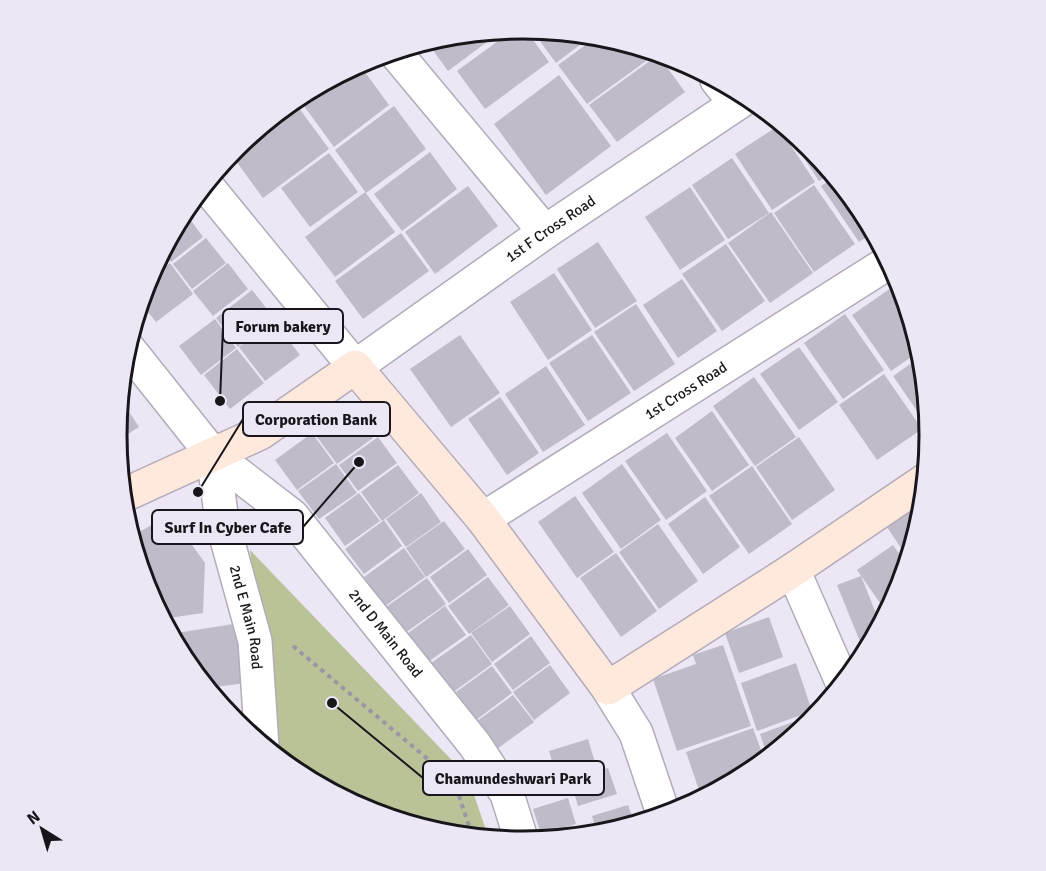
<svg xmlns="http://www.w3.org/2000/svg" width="1046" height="871" font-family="Signika,sans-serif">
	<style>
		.green { fill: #bac398 }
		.building { fill: #bfbbc9 }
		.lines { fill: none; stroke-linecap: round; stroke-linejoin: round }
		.street-casing { stroke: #b2abb9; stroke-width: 36 }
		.secondary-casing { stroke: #b2abb9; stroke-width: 36 }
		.path { stroke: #9c96a2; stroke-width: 4; stroke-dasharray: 4.5 4.5; stroke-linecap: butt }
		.street { stroke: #fff; stroke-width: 33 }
		.secondary { stroke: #fee9dc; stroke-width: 33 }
		.labels { text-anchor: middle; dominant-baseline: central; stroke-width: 4.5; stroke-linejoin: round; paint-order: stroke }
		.street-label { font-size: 15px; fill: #18161b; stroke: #ede6f5 }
		.rim { fill: none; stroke: #18161b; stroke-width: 3 }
		.leader { fill: none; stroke: #18161b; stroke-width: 2 }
		.callout-dot { fill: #18161b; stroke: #ede6f5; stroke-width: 2 }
		.callout { fill: #ede6f5; stroke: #18161b; stroke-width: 2 }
		.callout-label { font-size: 16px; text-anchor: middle; font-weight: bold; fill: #18161b }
	</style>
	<rect width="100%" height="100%" fill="#ede6f5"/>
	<path class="green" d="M250,550L468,777L489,839C474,838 457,838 443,834C383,822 321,793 273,755Z"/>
	<path class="building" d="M525,29L549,62L485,109L457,71L513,30Z
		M531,29L593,35L556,63Z
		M503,30L448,71L427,42L444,36Z
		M598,36L657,53L587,104L558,65Z
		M658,55L685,92L617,142L589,105Z
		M359,64L389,105L334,147L304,106Z
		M341,74L299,106L294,99L297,97Z
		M559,75L611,146L546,195L494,124Z
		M394,106L426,149L366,193L335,150Z
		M299,108L329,149L263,198L233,157Z
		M781,123L811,148L832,173L819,181Z
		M778,126L815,182L772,210L735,154Z
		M430,152L457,189L402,231L374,194Z
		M329,153L358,192L310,227L281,188Z
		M732,158L769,213L728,239L692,185Z
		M835,177L862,210L874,232L859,242L821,186Z
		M814,185L855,244L814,272L774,213Z
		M468,186L498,226L435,274L405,232Z
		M690,187L725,240L680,270L645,217Z
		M365,192L395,232L335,277L305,237Z
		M184,211L203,237L171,262L163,251Z
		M771,212L813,273L770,303L728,243Z
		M401,233L429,271L363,319L335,281Z
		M206,238L226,263L192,289L173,264Z
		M598,242L637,301L595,328L557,269Z
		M726,244L765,301L722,331L682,274Z
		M161,253L168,262L148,277Z
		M170,263L193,294L156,322L140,302L147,281Z
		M228,263L248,289L213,316L193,291Z
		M554,273L592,330L548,360L510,302Z
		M682,279L717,331L678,358L643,305Z
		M891,288L910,317L920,351L891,371L852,315Z
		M252,290L274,318L238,347L216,318Z
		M636,304L675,364L634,391L594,332Z
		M845,314L884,370L843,399L804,343Z
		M215,319L236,348L201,375L179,346Z
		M274,321L300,355L265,381L239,347Z
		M460,335L500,393L451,427L410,369Z
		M592,335L631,393L588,421L549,363Z
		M799,347L838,402L799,430L760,374Z
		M237,349L264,383L230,409L204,375Z
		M922,356L929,423L926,424L893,376Z
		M546,366L585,425L543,452L505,394Z
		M884,374L922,429L877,460L839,405Z
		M754,377L796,437L755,466L713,406Z
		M500,397L539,453L507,475L468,419Z
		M120,398L139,427L117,441L116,435Z
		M350,406L373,438L337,464L314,433Z
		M712,411L749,465L712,491L675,438Z
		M312,433L334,463L297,490L275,460Z
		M667,433L707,491L666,520L625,461Z
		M378,437L397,463L358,491L339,465Z
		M799,437L835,490L792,520L756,467Z
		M336,464L357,493L319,519L298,491Z
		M622,464L661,520L621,549L582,493Z
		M398,465L419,493L382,521L361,492Z
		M752,466L792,524L749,554L709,496Z
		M359,493L380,521L345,546L325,518Z
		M421,493L441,522L406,547L386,519Z
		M575,496L614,552L577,578L538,522Z
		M705,497L740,547L703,574L668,524Z
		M924,498L922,515L909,560L885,524Z
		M170,514L205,563L203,613L162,619L147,591L131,537Z
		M384,520L402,546L364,574L345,549Z
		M444,521L465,549L426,577L406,548Z
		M658,524L698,581L659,609L619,552Z
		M893,545L907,565L899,592L887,613L857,570Z
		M404,548L425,577L385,606L364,577Z
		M468,549L487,575L449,603L430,577Z
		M616,553L657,611L621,637L580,578Z
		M861,576L881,626L874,638L861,644L837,585Z
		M488,577L509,605L469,634L448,606Z
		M427,578L446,604L405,633L386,607Z
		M445,606L466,635L428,662L407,634Z
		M510,606L530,634L492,662L471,633Z
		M769,617L783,657L739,673L725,633Z
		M240,623L247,683L206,688L184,661L170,634Z
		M471,635L492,664L452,693L431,663Z
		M531,636L550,663L513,690L494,664Z
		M723,645L751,726L677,751L653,679L696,664L693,655Z
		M796,663L812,711L757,731L741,683Z
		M550,665L570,693L534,720L513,692Z
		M492,666L512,693L476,720L456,692Z
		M513,695L534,722L497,749L477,721Z
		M820,712L811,724L768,758L760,734Z
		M753,728L765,761L749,774L702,799L686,752Z
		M588,739L596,766L557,778L549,751Z
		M608,768L617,794L578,806L570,779Z
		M568,798L576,824L541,834L533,809Z
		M628,805L635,825L598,835L592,816Z
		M584,825L587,836L548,840L547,837Z"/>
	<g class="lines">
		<g class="street-casing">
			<g id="street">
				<path d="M394,51L545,232"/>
				<path d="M717,80L736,104"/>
				<path id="s1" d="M205,184L355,367L545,232L748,96"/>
				<path id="s2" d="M127,347L213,455L292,516L475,745L507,794L522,842"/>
				<path id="s3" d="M213,455L222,521L255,641L262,746"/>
				<path id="s4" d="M483,519L889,262"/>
				<path d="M793,570L843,684"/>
				<path d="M608,688L636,733L664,816"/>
			</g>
		</g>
		<g class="secondary-casing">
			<path id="secondary" d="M122,496L260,433L355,367L483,519L608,688L793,570L926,480"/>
		</g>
		<path class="path" d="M293,646L448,776
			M297,760L298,775
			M456,787L473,838"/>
		<use href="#street" class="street"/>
		<use href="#secondary" class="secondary"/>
	</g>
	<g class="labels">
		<g class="street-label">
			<text stroke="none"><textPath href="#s1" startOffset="476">1st F Cross Road</textPath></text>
			<text stroke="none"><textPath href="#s4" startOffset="240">1st Cross Road</textPath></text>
			<text stroke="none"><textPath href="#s3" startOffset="166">2nd E Main Road</textPath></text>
			<text stroke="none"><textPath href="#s2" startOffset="388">2nd D Main Road</textPath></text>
		</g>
	</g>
	<path d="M0 0H1046V871H0ZM127 435a396 396 0 1 1 792 0a396 396 0 1 1-792 0Z" fill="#ede6f5" fill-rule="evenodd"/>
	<path class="rim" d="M127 435a396 396 0 1 1 792 0a396 396 0 1 1-792 0Z"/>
	<path class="leader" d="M220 401L223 326M198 492L243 419M359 462L303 527M332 703L423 778"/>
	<g class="callout-dot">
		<circle cx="220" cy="401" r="6"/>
		<circle cx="198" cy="492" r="6"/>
		<circle cx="359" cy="462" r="6"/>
		<circle cx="332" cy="703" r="6"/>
	</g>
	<g class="callout">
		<rect x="223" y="309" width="120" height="34" rx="6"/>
		<rect x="243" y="402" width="147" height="34" rx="6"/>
		<rect x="152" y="510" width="151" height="34" rx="6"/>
		<rect x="423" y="761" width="181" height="34" rx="6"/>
	</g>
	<g class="callout-label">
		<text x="283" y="332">Forum bakery</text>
		<text x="316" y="425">Corporation Bank</text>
		<text x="228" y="533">Surf In Cyber Cafe</text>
		<text x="513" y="784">Chamundeshwari Park</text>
	</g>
	<g transform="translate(42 829) rotate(323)" stroke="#ede6f5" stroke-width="4.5" paint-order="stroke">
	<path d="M0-4.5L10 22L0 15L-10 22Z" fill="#18161b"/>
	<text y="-9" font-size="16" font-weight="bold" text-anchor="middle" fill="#18161b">N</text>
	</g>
</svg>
